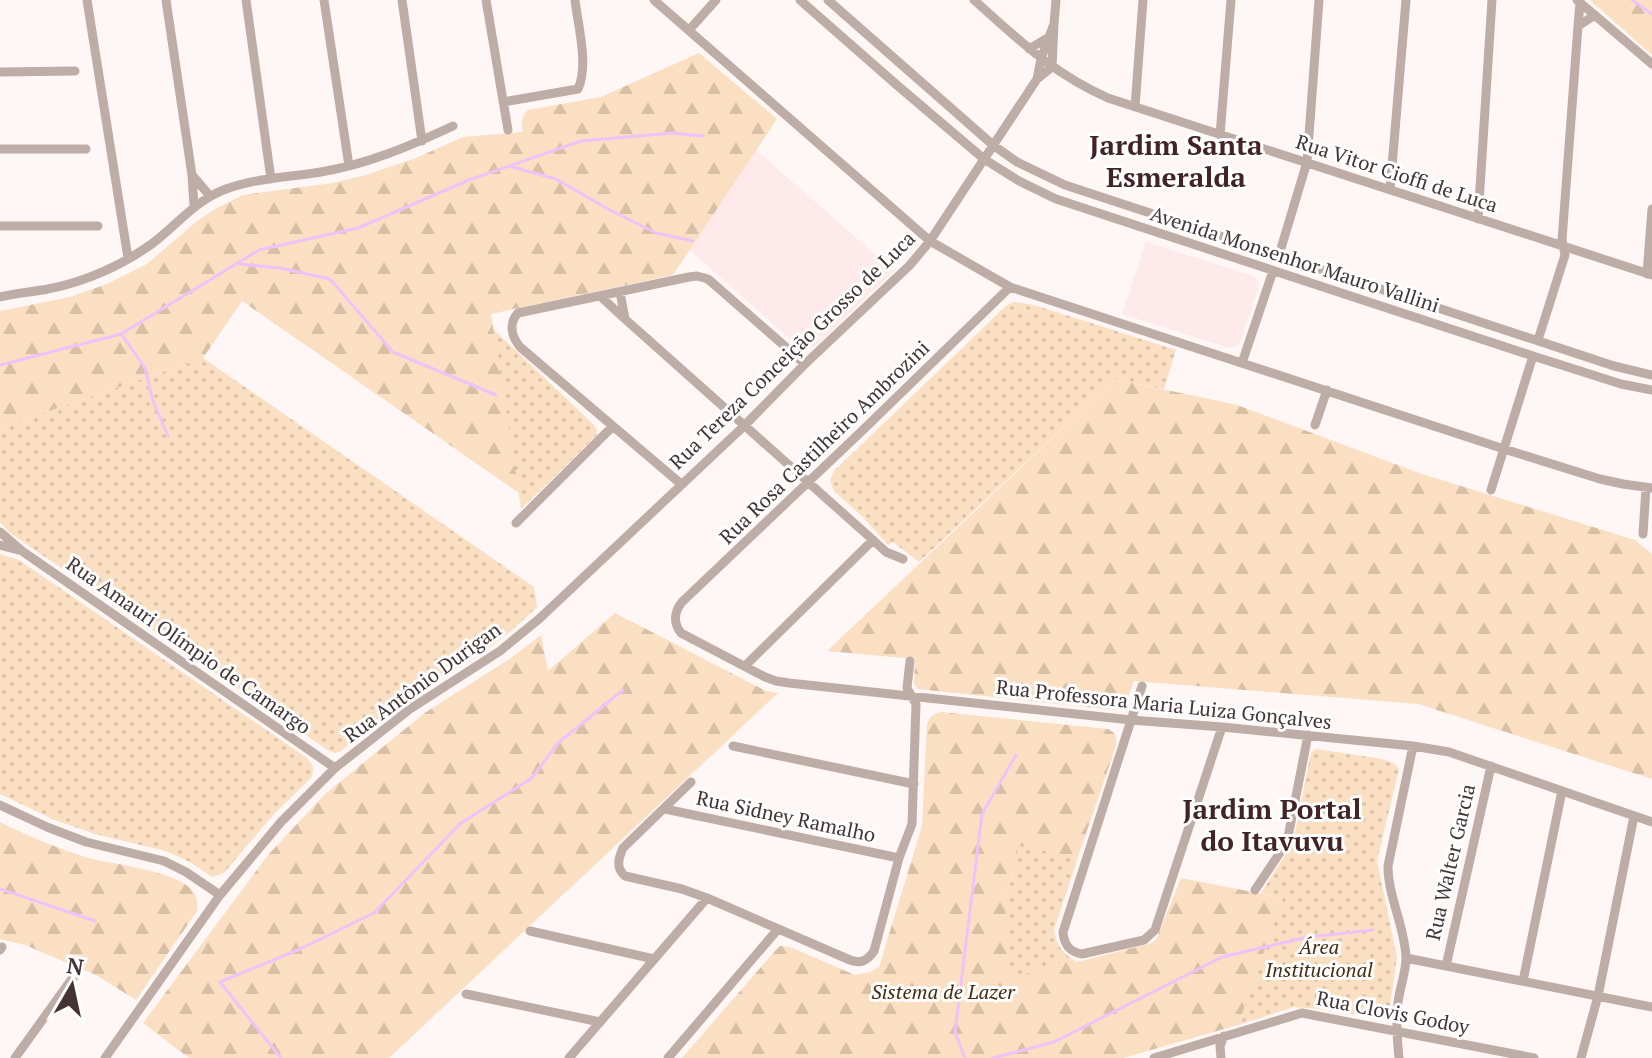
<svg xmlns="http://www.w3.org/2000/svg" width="1652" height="1058" font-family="'PT Serif',serif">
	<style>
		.built { fill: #ffeaeb }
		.grass { fill: url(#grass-dots) }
		.forest { fill: url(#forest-firs) }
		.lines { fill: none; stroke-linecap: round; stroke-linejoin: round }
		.stream { stroke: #efc3fa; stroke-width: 3 }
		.minor { stroke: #beada7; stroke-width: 9 }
		.labels { text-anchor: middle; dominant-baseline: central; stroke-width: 6; stroke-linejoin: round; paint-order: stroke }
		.street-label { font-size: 20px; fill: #443335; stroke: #fff }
		.park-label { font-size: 20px; font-style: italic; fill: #442c0f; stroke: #fff }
		.district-label { font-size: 28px; font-weight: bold; fill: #422326; stroke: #fff }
	</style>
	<defs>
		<pattern id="grass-dots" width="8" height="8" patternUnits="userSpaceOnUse" patternTransform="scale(2)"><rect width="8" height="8" fill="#fbdfc2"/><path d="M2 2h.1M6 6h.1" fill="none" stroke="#d8c0a7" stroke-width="1.8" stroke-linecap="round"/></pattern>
		<pattern id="forest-firs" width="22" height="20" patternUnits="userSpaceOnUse" patternTransform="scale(2)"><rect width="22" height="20" fill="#fbdfc2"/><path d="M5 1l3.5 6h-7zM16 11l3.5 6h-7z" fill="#d8c0a7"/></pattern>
	</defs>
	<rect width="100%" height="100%" fill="#fff6f6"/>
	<path class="built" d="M756,150L894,271L816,346L807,350L800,348L690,250Z
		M1146,242L1254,276L1258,282V290L1241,339L1238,345L1229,348L1122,314Z"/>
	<path class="grass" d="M1014,302L1034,305L1176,350L1164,389L1115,379L919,562L893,542L888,545L886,543L863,517L834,491L830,480L834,471L1006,306Z
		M493,329L594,425L597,430L596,436L521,509Z
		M203,358L534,587L537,607L512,630L485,651L416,693L372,724L341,751L335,753L329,751L10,533L0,522V428Z
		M0,554L19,560L307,758C313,765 315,769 311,778L273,815L224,873L212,877L190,862L166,851L95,834L55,820L0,794Z
		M1316,749L1382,759L1393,763L1399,769L1377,861L1397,957L1390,1005L1384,1015L1379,1018L1321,1009L1294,1007L1238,1025L1282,898L1261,893L1293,843L1310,757L1312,752Z
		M1019,845L1078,857L1054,930C1056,944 1061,951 1072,959L1008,980L1005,900Z"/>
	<path class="forest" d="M1590,0H1652V55Z
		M699,53L777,119L673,275L491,314L519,493L242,301L203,358L0,428V311L70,297L107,284L147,264L196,222L215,209L243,195L333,183L366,175L416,158L463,137L523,132C522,122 520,118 528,110L601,97Z
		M1115,379L1237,405L1419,473L1635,540L1652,554V779L1418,704L1134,681L1125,707L1115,710L918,689L914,684L915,659L827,651Z
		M615,613L766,691L778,693L389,1058H189L143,1023L268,855L325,794L426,712L511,658L541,635L548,671Z
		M941,712L1108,729C1116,733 1117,737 1116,746L1078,857L1019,846L1005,900L1009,979L1072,959L1077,962L1152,943L1157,938L1181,878L1283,898L1238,1025L1123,1058H682L774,952L780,946L790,947L855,975L870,972L879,967L922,826L927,724C930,716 933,714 941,712Z
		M0,822C26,835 54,847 82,856C111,865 169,869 190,888C197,895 198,903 197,911L136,1000L96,975L25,945L0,939Z"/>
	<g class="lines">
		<path class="stream" d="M1632,0L1652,14
			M509,166L556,179L608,209L656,233L693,241
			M239,264L280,268L330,279L393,352L496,395
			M122,335L145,368L153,401L168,436
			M0,365L121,334L259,250L358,228L469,180L581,141L673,133L703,136
			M0,889L95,921
			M281,1058L220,982L300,949L374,913L461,823L532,778L558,743L623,690
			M965,1058L955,1032L982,814L1016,755
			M993,1058L1054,1042L1222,957L1308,937L1373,930"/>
		<path class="minor" d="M87,0L128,258
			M166,0L192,175
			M246,0L271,179
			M324,0L349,166
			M402,0L422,141
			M486,0L508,130
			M654,0L930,241L1010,287L1504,449L1600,479L1623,484L1652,488
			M800,0L898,86L984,159L1019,181L1056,199L1533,356L1621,384L1652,390
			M828,0L993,145L1017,162L1065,185L1614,366L1652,375
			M974,0C1018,39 1053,74 1108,98L1652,275
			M1577,0L1652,64
			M1580,3L1578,26L1595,15
			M1054,24L1056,0
			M689,30L716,0
			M1029,49L1049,37L1054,24L1052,67L1037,79L1041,59L1049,37
			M0,72L75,71
			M503,102L578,89C589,65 578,26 575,0
			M1135,107L1143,0
			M1220,135L1231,0
			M0,149H86
			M1390,190L1406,0
			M194,206L192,175L210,196
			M1478,219L1492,0
			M0,226H98
			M1279,255L1307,162L1319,0
			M1647,274L1652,209
			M1010,287L865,428L682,602C674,612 673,623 681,633L765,677L776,681L789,683L1131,720L1222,727L1413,746L1449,752L1652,822
			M600,296L625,319L620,292
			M0,297C16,293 32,292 48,289C85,282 123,265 153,243C178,224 196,200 226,189C256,178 290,177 321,172C368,164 410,146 453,126
			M625,319L873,540L886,552L903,559
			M1538,340L1565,255L1562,240L1578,26
			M1242,363L1273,271
			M1315,425L1327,390
			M681,484L520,347C512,337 508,324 518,313L689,277L697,276L708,279L805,364
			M1491,490L1533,356
			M516,523L613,426
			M0,532L22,551L335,768
			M1643,534L1646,488
			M0,545L18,550
			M745,666L873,540
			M1142,686L1063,932C1064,944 1069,952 1082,954L1144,940L1155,930L1222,727
			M733,746L914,784
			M691,782L623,848C618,859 616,868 625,876L682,889L707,898L850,960C861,964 867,961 874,951L899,858L912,824L916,704L907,688L910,661
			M0,805L47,827L86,842L164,861L186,872L220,895
			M665,809L899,858
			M1255,890L1287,842L1308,735
			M530,931L654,959
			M0,950L2,947
			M1406,958L1652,1007
			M1446,966L1491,766
			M1523,981L1562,791
			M466,994L600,1022
			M15,1058L74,976
			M105,1058L220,895L281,822L335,768L410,709L500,651L539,619L744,426L805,364L910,265L930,241L1037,79
			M569,1058L707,898
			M668,1058L778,929
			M1154,1058L1302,1013L1534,1058
			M1221,1058L1220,1046L1224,1036
			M1399,1058C1397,1039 1396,1021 1398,1002C1400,987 1406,972 1406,958C1405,927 1388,897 1388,866L1413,746
			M1581,1058L1598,996L1634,816"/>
	</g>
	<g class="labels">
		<g class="street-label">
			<text transform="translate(1397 173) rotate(18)">Rua Vitor Cioffi de Luca</text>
			<text transform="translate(1295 259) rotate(18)">Avenida Monsenhor Mauro Vallini</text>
			<text transform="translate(792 350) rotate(-44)">Rua Tereza Conceição Grosso de Luca</text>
			<text transform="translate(824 442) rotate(-44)">Rua Rosa Castilheiro Ambrozini</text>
			<text transform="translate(189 645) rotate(35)">Rua Amauri Olímpio de Camargo</text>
			<text transform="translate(422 682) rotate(-36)">Rua Antônio Durigan</text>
			<text transform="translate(1164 704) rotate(6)">Rua Professora Maria Luiza Gonçalves</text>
			<text transform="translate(786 816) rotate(12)">Rua Sidney Ramalho</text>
			<text transform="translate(1450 862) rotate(-77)">Rua Walter Garcia</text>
			<text transform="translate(1393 1012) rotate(11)">Rua Clovis Godoy</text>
		</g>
		<g class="park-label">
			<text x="1319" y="946">Área<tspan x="1319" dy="23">Institucional</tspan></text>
			<text x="943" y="991">Sistema de Lazer</text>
		</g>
		<g class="district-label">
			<text x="1176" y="144">Jardim Santa<tspan x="1176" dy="32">Esmeralda</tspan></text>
			<text x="1272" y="808">Jardim Portal<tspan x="1272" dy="32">do Itavuvu</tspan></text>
		</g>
	</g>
	<g transform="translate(72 986) rotate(9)" stroke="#ffffff" stroke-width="6" paint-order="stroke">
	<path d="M0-6L14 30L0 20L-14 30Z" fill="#443335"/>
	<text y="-12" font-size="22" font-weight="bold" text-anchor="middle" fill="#443335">N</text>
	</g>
</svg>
